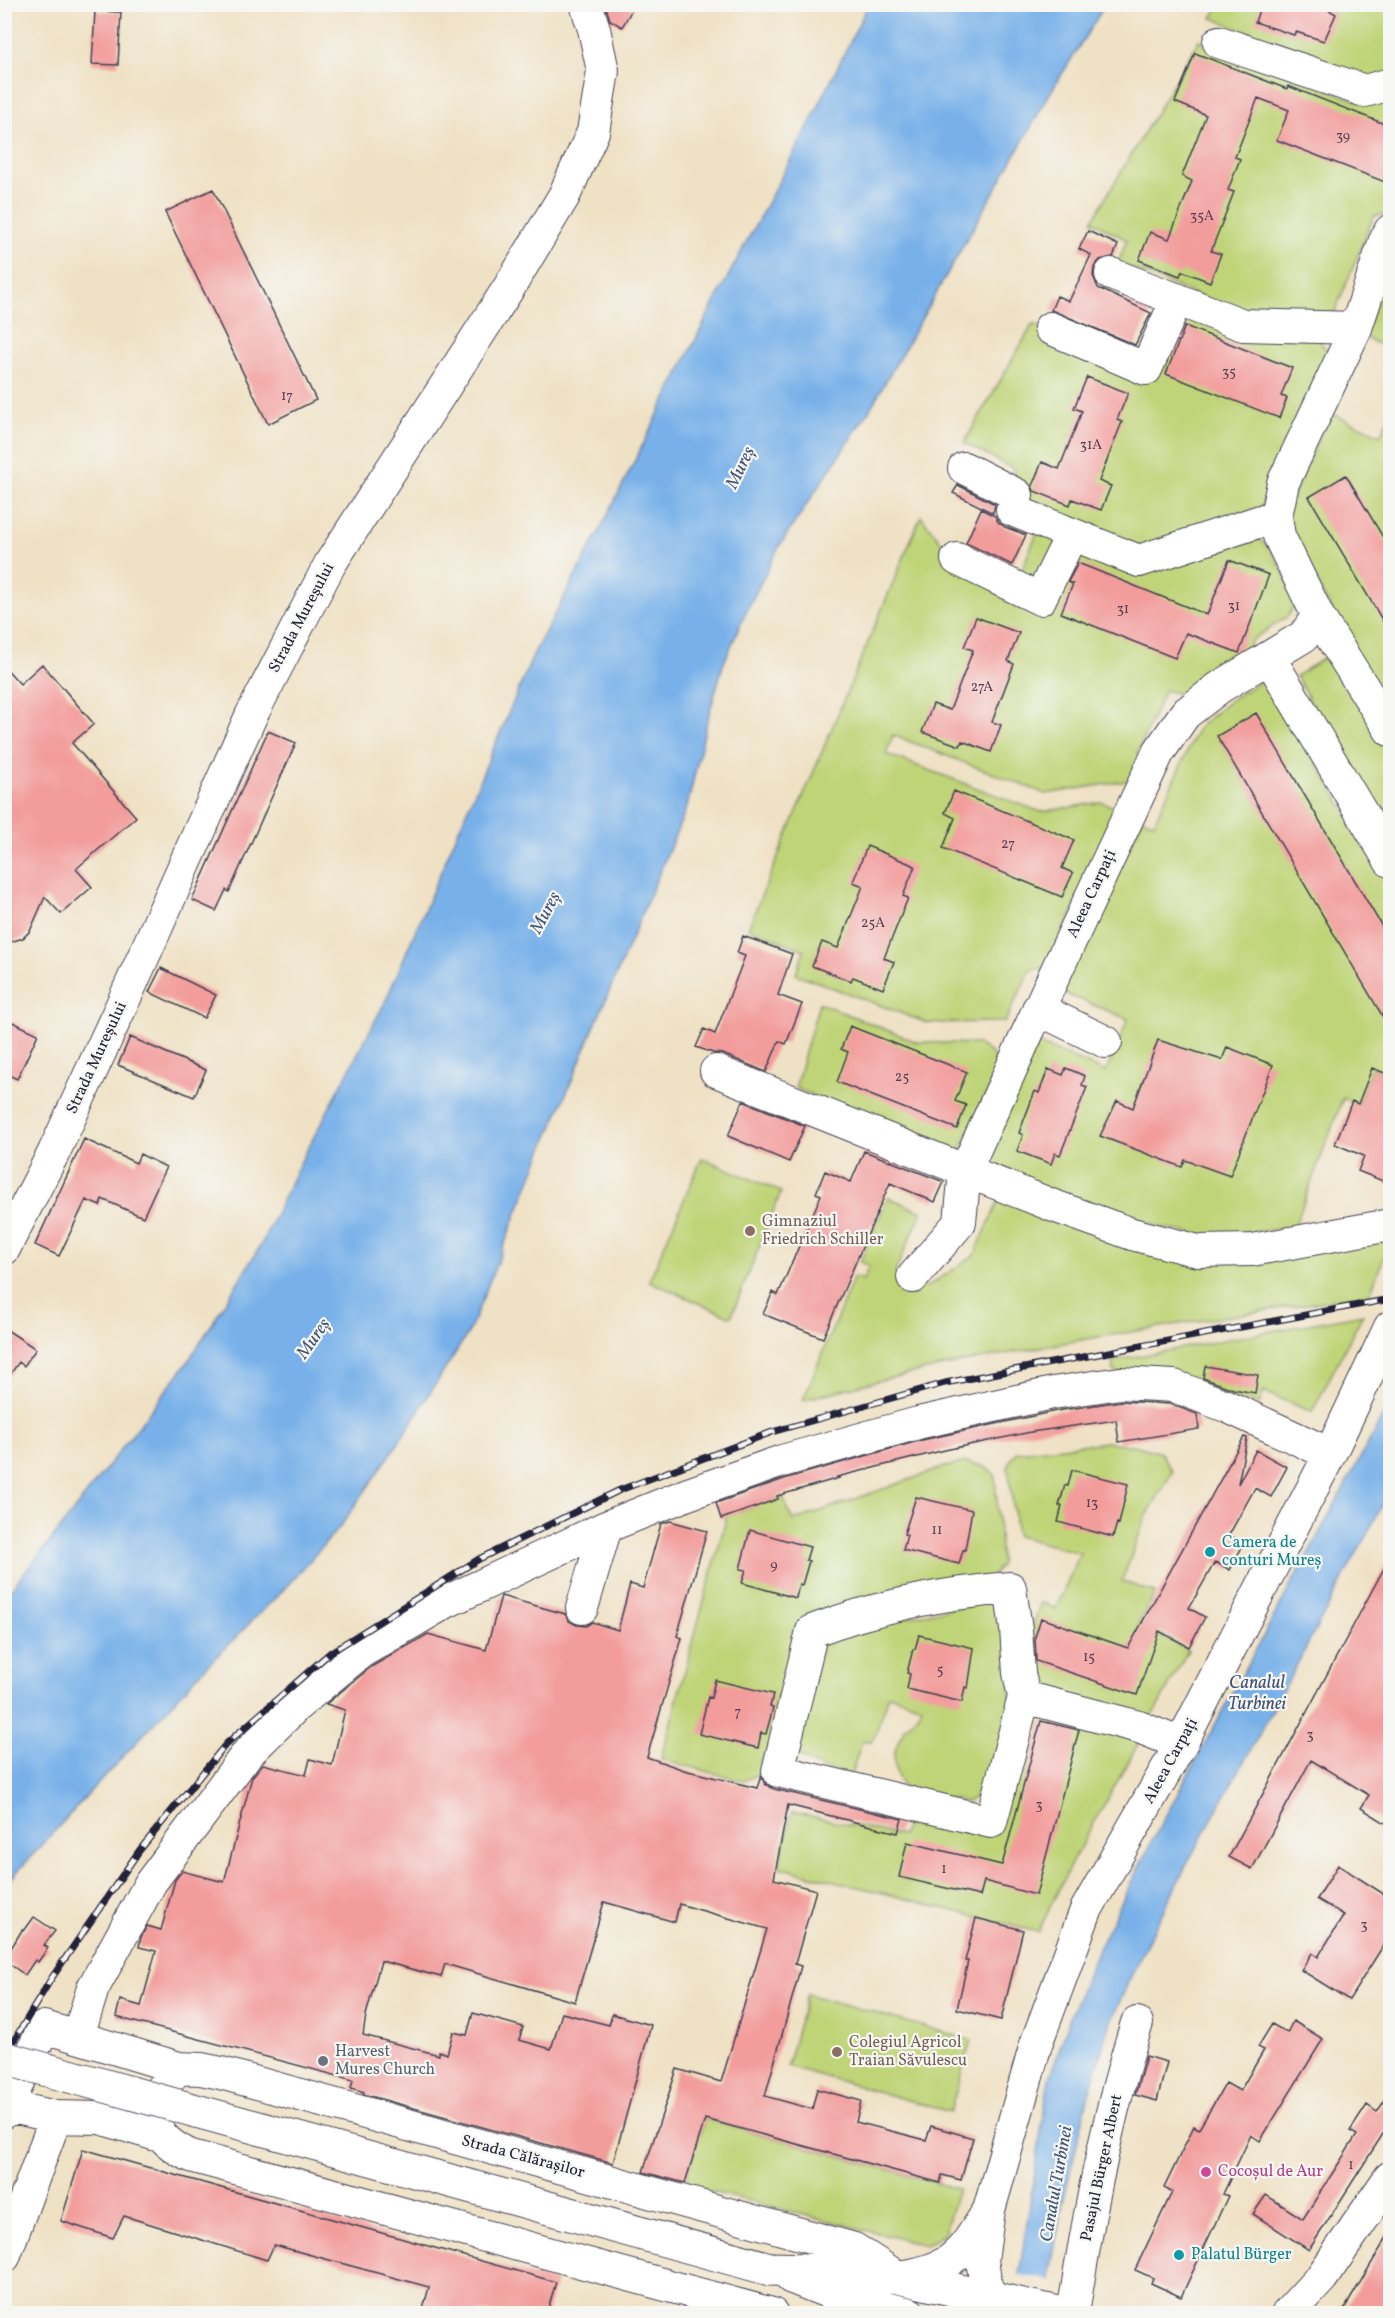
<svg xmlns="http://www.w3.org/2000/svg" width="1395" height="2318" font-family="Vollkorn,serif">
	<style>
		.green { fill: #bfd477; stroke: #707b59; stroke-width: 1.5 }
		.water { fill: #78b1e9; stroke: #4d6a92; stroke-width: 1.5 }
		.pier { fill: #efe1c4 }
		.building { fill: #f29d9c }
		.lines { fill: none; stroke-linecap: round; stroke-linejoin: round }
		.minor-casing { stroke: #413f50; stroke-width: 34 }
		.major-casing { stroke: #413f50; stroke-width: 35 }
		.minor { stroke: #fff; stroke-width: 32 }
		.major { stroke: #fff; stroke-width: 33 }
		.rail-casing { stroke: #22223b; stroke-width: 7 }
		.rail { stroke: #f6f6f2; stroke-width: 4.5; stroke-dasharray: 14; stroke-linecap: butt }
		.major-bridge-casing { stroke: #413f50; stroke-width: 35; stroke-linecap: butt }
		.major-bridge { stroke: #fff; stroke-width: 33 }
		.education-dot { fill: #8d6e63; stroke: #f6f6f2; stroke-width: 2 }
		.culture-dot { fill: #0f9aa8; stroke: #f6f6f2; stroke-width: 2 }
		.worship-dot { fill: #6b7280; stroke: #f6f6f2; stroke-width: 2 }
		.hotel-dot { fill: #d1479c; stroke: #f6f6f2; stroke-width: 2 }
		.labels { text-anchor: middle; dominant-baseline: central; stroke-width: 4.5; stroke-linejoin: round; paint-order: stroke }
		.number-label { font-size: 14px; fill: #564153 }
		.street-label { font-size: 16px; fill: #22223b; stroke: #f6f6f2 }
		.education-label { font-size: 16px; fill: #785e54; stroke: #f6f6f2; text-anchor: start }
		.culture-label { font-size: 16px; fill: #0d838f; stroke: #f6f6f2; text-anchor: start }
		.worship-label { font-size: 16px; fill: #5b616d; stroke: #f6f6f2; text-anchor: start }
		.hotel-label { font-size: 16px; fill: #b23c85; stroke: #f6f6f2; text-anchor: start }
		.water-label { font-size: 18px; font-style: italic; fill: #405478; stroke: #f6f6f2 }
	</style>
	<rect width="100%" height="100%" fill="#f6f6f2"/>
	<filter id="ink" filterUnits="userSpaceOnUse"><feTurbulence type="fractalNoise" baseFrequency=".0167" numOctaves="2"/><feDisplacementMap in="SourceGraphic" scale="12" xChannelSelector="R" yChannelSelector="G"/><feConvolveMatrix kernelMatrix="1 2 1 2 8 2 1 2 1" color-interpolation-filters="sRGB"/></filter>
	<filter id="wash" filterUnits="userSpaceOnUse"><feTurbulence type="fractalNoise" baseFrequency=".008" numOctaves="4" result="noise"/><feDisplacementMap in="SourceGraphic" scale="24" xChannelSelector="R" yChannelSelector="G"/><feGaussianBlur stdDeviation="1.35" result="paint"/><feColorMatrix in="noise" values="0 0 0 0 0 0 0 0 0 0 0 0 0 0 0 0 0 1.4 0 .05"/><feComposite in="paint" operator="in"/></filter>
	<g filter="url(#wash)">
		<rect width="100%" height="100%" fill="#efe1c4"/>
		<path class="green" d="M1220,5H1390V72L1367,79L1212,18Z
			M1199,40L1363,103L1390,95V214L1374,216L1333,316L1246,315L1118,263L1127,240L1092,221Z
			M1390,267V349L1363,337Z
			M1163,304L1317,338L1326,349L1328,363L1262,507L1142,548L1024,500L1014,469L964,443L1033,324L1135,370Z
			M1330,413L1381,435L1390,413V709L1342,630L1290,531L1286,512Z
			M921,516L954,559L1011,595L1037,533L1140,574L1249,536C1254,538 1259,539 1263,542C1277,554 1292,588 1294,606L1288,616L1252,640L1243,660L1192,693L1179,694L1165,690L1137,753L1144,761L1137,779L1046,794L893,735L886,754L1041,812L1102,802L1114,807L1117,819L1046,968L1031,969L1005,1022L927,1023L796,974L804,950L748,928Z
			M1323,643L1390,751V814L1380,821L1296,676L1327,656Z
			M1265,678L1390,884V1075L1372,1068L1358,1104L1343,1098L1294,1228L1206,1236L1159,1227L993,1172L987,1163L989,1152L1037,1043L1106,1072L1128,1019L1061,992L1143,818L1154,823L1198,728L1229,701Z
			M819,1003L917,1042L978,1044L991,1053L999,1067L960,1150L947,1152L795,1088Z
			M702,1158L781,1192L731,1317L649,1281Z
			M888,1197L922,1212L895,1272L927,1287L974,1256L1000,1198L1151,1254L1383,1241L1388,1245L1370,1294C1180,1325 988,1349 803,1400L854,1277L863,1280L869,1266L860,1262Z
			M1363,1314L1312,1412L1264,1392L1259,1404L1114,1372L1112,1361Z
			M1107,1442L1137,1446L1161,1453L1172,1472L1145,1519L1122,1581L1155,1593L1139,1623L1188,1650L1149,1723L1034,1686L1023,1652L1041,1602L1056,1609L1080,1553L1017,1536L1008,1467L1012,1457L1017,1452Z
			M966,1462L985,1467L995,1475L1001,1564L991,1577L829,1618L769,1762L758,1775L743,1781L661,1759L727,1516L783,1497L793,1521L945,1467Z
			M994,1600L1008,1621L1011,1714L992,1775L981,1793L967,1802L907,1792C891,1772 890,1751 905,1729C911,1721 918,1716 922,1706L889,1695L873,1741H862L851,1775C829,1771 813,1768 797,1753L822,1634Z
			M1033,1709L1142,1737L1072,1862L1038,1932L779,1867L792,1812L902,1836L910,1812L997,1833Z
			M807,1994L971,2040L950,2112L787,2066Z
			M705,2119L958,2189L944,2234L926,2245L684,2185Z"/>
		<path class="water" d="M868,5H1105L1052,90L870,409L780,545L745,614L723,665L706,725L687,807L539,1158L470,1330L395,1448L340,1527L284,1589L200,1673L5,1885V1596L56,1534L190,1359L261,1245L298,1167L386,1000L535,651L599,532L714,303L812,119Z
			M1390,1403V1491L1270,1715L1189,1860L1136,1965L1111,2021L1090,2090L1063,2202L1051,2268L1047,2313L1013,2314L1049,2079L1073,2009L1097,1951L1152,1841Z"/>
		<path class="pier" d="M1016,2274L1053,2281L1050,2314H1010Z"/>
		<g id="blocks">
			<path class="building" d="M605,4H635L622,27L610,20Z
				M1261,4H1319L1336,14L1324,41L1296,32L1294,35L1255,22Z
				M95,11L121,12L118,65L92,64Z
				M1195,53L1287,89L1288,86L1390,126V184L1277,140L1289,110L1258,98L1235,157L1240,159L1228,190L1234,192L1211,251L1221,254L1210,282L1182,271L1180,276L1139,260L1150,232L1169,239L1192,181L1182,176L1206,115L1175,102Z
				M213,189L316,400L268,424L165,212Z
				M1088,231L1118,245L1113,257L1100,260L1094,267L1093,276L1098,288L1151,313L1135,345L1051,310L1057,296L1069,301L1091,255L1079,249Z
				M1185,326L1292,368L1281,396L1287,398L1279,418L1166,374Z
				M1087,377L1128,393L1117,420L1122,422L1099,481L1111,486L1101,510L1072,499L1070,505L1034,491L1032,486L1042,462L1059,469L1082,411L1074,408Z
				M1346,475L1390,549V633L1309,497Z
				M958,485L995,504L993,513L953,493Z
				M981,509L995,516L998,522L1005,527L1026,535L1012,565L966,543Z
				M1229,560L1269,575L1239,653L1186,633L1175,658L1061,613L1073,584L1068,582L1078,563L1207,615Z
				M976,617L1019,633L1008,661L1014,664L992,722L1001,725L991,752L962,741L960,746L922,732L933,704L950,710L973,650L964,647Z
				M42,664L94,724L72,743L136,817L76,869L92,887L61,914L45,897L30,931L23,938L4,944V666L20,684Z
				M1256,713L1390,940V1029L1217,736Z
				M268,731L296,743L229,892L226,890L216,911L192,900Z
				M954,791L1074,840L1062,868L1073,873L1062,897L943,848L955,818L945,813Z
				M867,846L915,866L903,896L908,898L884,958L894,962L883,989L853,977L851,981L812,966L822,942L838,948L863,886L853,882Z
				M743,936L792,954L778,995L802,1004L786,1044L779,1041L766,1072L723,1054L713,1053L696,1047L704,1029L715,1034L745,956L737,953Z
				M161,968L216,995L204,1018L149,992Z
				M4,1018L38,1034L17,1079L4,1073Z
				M850,1026L967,1072L955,1101L966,1105L957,1129L837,1082L848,1052L841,1049Z
				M130,1037L206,1070L194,1097L118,1065Z
				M1158,1040L1222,1060L1227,1047L1273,1065L1230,1176L1185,1160L1182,1167L1100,1136L1117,1101L1133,1108Z
				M1066,1068L1085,1076L1082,1085L1087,1087L1060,1155L1055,1153L1051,1164L1017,1151L1023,1135L1019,1133L1035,1091L1039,1093L1048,1069L1063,1075Z
				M1372,1068L1390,1075V1184L1358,1171L1364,1156L1335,1144L1352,1101L1358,1104Z
				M743,1101L805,1126L789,1162L728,1136Z
				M84,1139L136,1163L140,1154L166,1167L143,1217L102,1199L100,1206L86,1200L59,1256L35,1245Z
				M864,1151L944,1182L935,1202L890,1183L823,1338L763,1314L773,1292L778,1295L821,1195L816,1193L825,1171L851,1182Z
				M4,1328L36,1349L24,1366L19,1362L4,1383Z
				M1205,1366L1258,1375L1255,1393L1233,1389L1203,1378Z
				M1121,1401L1170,1404L1197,1414L1199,1429L1119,1442L1116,1420L1031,1432L945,1450L837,1477L839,1478L777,1496L778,1499L721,1519L716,1503L787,1478L922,1440L1056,1411Z
				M1244,1437L1247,1438L1238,1484L1256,1450L1287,1467L1271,1497L1255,1488L1229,1535L1244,1543L1230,1570L1215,1562L1189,1608L1205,1617L1189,1647L1159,1631L1137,1695L1036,1661L1035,1637L1041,1618L1128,1648Z
				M1072,1470L1128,1484L1119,1524L1117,1523L1113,1537L1058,1522L1062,1506H1059L1065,1485L1068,1486Z
				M916,1497L972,1510L965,1550H963L959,1564L903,1550L907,1535L904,1534Z
				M670,1521L707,1531L677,1636L682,1638L647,1757L684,1770L757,1788L761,1776L765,1784L774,1789L902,1819L898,1833L788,1805L774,1879L816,1890L795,1964L801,1966L765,2096L812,2109L817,2089L861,2101L856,2122L926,2140L931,2126L973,2138L961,2180L942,2175L940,2183L705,2119L685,2183L643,2172L677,2069L721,2082L767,1929L679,1904L675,1922L604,1902L575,2002L445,1964L441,1977L381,1961L366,2015L363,2035L439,2055V2051L447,2054L453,2032L467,2035L473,2013L523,2027L519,2040L551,2049L562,2013L609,2025L612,2014L651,2025L613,2163L363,2094L364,2092L351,2088L353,2080L116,2017L120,2000L141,2006L156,1951L139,1947L141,1937L147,1926L161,1930L175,1880L182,1871L224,1882L252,1777L261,1766L263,1764L306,1775L310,1759L332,1765L345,1710L326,1704L371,1667L428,1634L486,1650L501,1596L565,1614L569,1621L577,1625L586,1626L592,1622L618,1630L630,1584L643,1588L661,1524Z
				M750,1530L810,1547L806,1560L809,1561L802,1585L799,1584L796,1598L742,1583L746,1570L740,1569Z
				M1390,1557V1826L1361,1808L1369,1795L1311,1760L1252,1869L1229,1857Z
				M919,1635L974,1648L968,1688L965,1687L962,1702L907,1689L910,1674L907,1673L913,1649H915Z
				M715,1680L773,1694L770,1707L773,1708L766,1734L761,1733L758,1748L699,1734L708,1697L711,1698Z
				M1041,1721L1079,1730L1036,1895L984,1881L980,1896L899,1877L907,1842L1002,1865Z
				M1338,1865L1390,1898V1935L1349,2000L1301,1970L1312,1953L1318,1957L1344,1915L1317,1899Z
				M34,1917L55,1931L44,1945L48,1948L38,1962L35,1960L25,1975L4,1960L22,1930L24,1931Z
				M976,1918L1023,1930L1001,2020L957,2009L968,1961H965Z
				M1293,2021L1323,2039L1260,2141L1251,2135L1223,2194L1228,2196L1181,2297L1151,2283L1153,2278L1135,2270L1172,2192L1164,2188L1194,2126L1199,2129L1226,2083L1240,2091L1264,2050L1258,2047L1272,2024L1287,2033Z
				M1146,2056L1167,2062L1157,2101L1135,2095Z
				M1390,2092V2123L1309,2250L1253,2214L1266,2195L1303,2219L1357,2135L1350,2131L1367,2105L1377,2112Z
				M83,2149L556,2282L547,2313H422L429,2287L274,2245L267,2260L124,2216L113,2238L61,2221Z
				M1390,2232V2313H1342Z"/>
		</g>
	</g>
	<g filter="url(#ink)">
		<use href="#blocks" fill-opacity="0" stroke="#413f50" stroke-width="1.5"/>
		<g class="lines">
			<g class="minor-casing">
				<path id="minor" d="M1219,42L1365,91L1390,84
					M1390,231L1384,243L1356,328L1283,483L1276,516L1279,536L1318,616L1390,730
					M1111,274L1243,325L1356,328
					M1050,328L1146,369L1177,299
					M964,468L1017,495L1012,510L1139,561L1276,516
					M957,559L1040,599L1072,534
					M1269,657L1390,861
					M1038,1009L1106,1042
					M716,1071L1054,1206L1132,1234L1198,1251L1252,1250L1390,1225
					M4,1249L54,1152L125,998L251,716L330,564L510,286L564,196L593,132L603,71L594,29L586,4
					M913,1277L960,1222L965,1171L1027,1034L1158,753L1185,714L1220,687L1304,636L1318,616
					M1010,1588L1016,1629L1019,1673L1024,1697L991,1822L778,1771L812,1631C875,1607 943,1593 1010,1588Z
					M582,1608L606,1527
					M1024,1697L1139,1727L1181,1744
					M78,2037L93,1988L151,1882L247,1754L296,1706L361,1652L446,1602L606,1527L688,1494L782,1461L918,1423L1053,1393L1120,1383L1174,1386L1226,1406L1330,1454
					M7,2106L44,2027L179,2068
					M4,2112L7,2106L56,2117L100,2118L160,2136
					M4,2257L56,2117
					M992,2297L986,2286L982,2260L989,2210L1036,2044L1086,1910L1181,1744L1330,1454L1390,1327
					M772,2314L191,2156C144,2135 143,2102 179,2068L201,2069L221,2073L854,2249L897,2277C953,2270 961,2254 989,2210
					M1073,2314C1088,2216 1107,2117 1137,2023"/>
			</g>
			<g class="major-casing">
				<path id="major" d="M770,2269L849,2271L897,2277L1064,2314
					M791,2277L852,2301L909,2314
					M1288,2314L1322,2277L1390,2178"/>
			</g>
			<use href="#minor" class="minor"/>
			<use href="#major" class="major"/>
			<g class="rail-casing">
				<path id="rail" d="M4,2057L51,1979L139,1851L226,1744L331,1652L479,1559L620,1490L772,1432L945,1383L1390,1299"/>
			</g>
			<use href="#rail" class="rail"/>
			<g class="major-bridge-casing">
				<path id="major-bridge" d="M4,2058L770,2269"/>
			</g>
			<use href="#major-bridge" class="major-bridge"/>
		</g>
	</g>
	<g class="education-dot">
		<circle cx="750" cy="1231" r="6"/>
		<circle cx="837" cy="2052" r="6"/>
	</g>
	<g class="culture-dot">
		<circle cx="1210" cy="1552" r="6"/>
		<circle cx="1179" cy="2255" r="6"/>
	</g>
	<circle class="worship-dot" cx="323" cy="2061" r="6"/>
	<circle class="hotel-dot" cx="1206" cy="2172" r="6"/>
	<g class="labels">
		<g class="number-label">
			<text x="1343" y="136">39</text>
			<text x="1202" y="216">35A</text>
			<text x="1229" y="372">35</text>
			<text x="287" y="396">17</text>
			<text x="1091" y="445">31A</text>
			<text x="1234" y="606">31</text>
			<text x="1123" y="609">31</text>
			<text x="982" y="687">27A</text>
			<text x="1008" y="844">27</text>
			<text x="873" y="923">25A</text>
			<text x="902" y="1077">25</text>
			<text x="1092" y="1503">13</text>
			<text x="937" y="1530">11</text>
			<text x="774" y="1565">9</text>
			<text x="1089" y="1657">15</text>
			<text x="940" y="1670">5</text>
			<text x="738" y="1712">7</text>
			<text x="1310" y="1735">3</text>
			<text x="1039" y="1805">3</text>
			<text x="944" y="1869">1</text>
			<text x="1364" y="1925">3</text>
			<text x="1351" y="2165">1</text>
		</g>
		<g class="street-label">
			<text transform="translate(302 618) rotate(-62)">Strada Mureșului</text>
			<text transform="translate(1092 894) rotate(-65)">Aleea Carpați</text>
			<text transform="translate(97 1058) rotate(-65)">Strada Mureșului</text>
			<text transform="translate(1171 1761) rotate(-61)">Aleea Carpați</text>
			<text transform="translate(523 2157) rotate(15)">Strada Călărașilor</text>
			<text transform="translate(1102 2168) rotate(-78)">Pasajul Bürger Albert</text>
		</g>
		<g class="education-label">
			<text x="762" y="1222">Gimnaziul<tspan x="762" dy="18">Friedrich Schiller</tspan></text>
			<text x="849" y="2043">Colegiul Agricol<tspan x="849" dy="18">Traian Săvulescu</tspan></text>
		</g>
		<g class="culture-label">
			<text x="1222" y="1543">Camera de<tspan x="1222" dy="18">conturi Mureș</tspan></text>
			<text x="1191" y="2255">Palatul Bürger</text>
		</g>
		<g class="worship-label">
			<text x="335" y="2052">Harvest<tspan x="335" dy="18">Mures Church</tspan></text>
		</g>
		<g class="hotel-label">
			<text x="1218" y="2172">Cocoșul de Aur</text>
		</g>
		<g class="water-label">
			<text transform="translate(741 468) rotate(-64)">Mureș</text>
			<text transform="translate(546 913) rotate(-62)">Mureș</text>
			<text transform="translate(314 1339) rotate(-55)">Mureș</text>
			<text x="1257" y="1683">Canalul<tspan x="1257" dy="21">Turbinei</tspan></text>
			<text transform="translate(1057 2184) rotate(-80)">Canalul Turbinei</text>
		</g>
	</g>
	<rect width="1395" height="2318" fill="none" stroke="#f6f6f2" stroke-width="24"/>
</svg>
